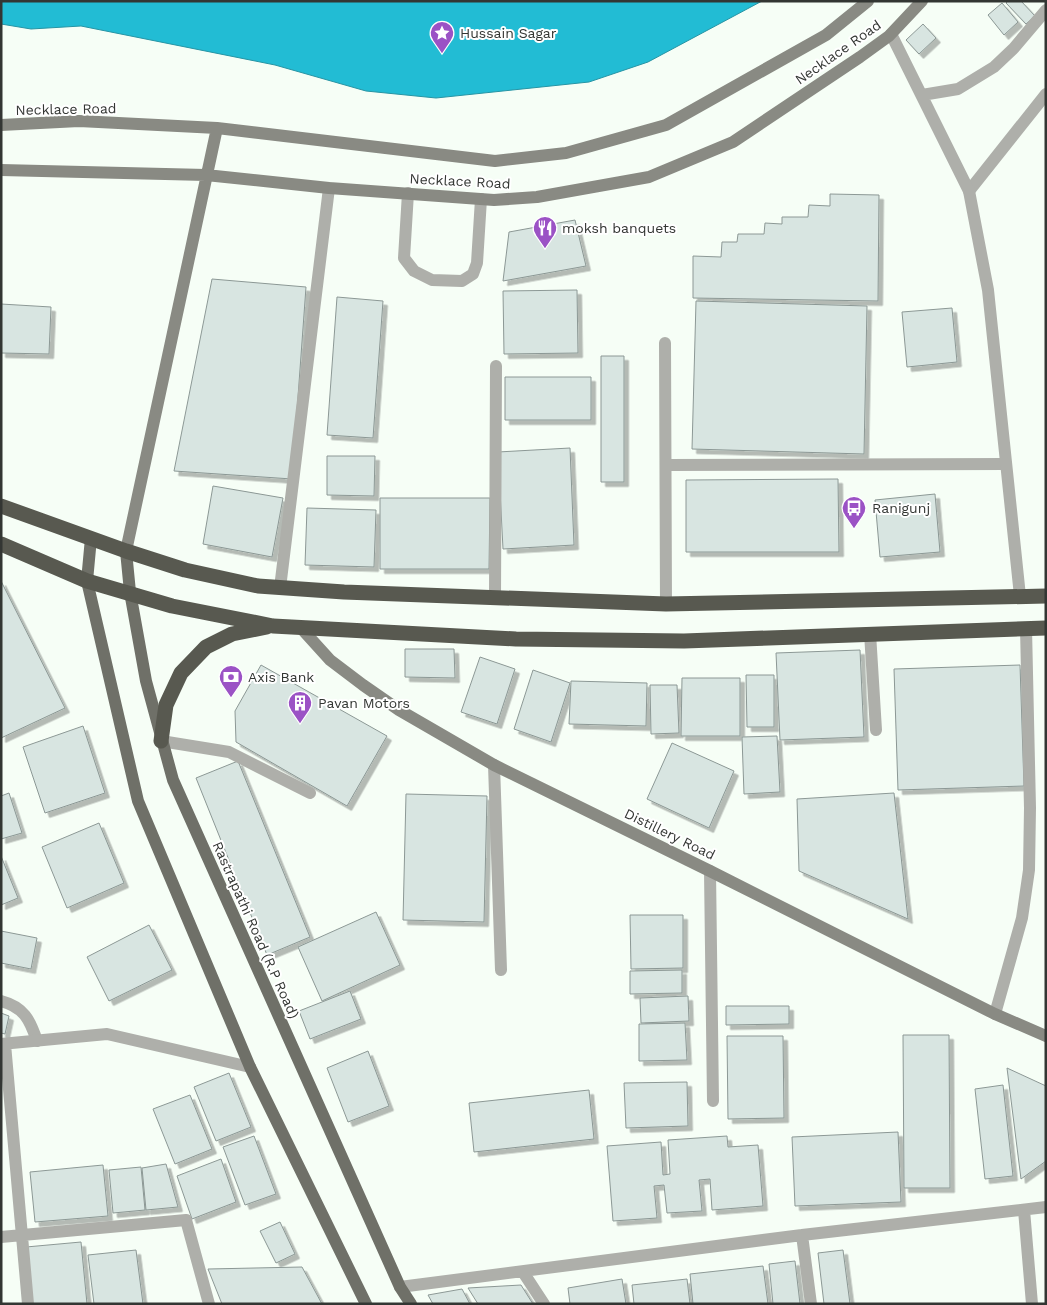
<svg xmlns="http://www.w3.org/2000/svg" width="1047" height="1305" font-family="'Work Sans',sans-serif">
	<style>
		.water { fill: #22bcd4; stroke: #2794a4 }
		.building { fill: #d8e5e1; stroke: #8c9895; filter: url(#shadow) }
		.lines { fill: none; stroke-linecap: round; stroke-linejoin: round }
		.lane { stroke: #aeafaa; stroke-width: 12 }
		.street { stroke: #aeafaa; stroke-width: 12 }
		.secondary { stroke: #898a83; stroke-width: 12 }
		.primary { stroke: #6f7068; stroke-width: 12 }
		.highway { stroke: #585950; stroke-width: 15 }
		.labels { text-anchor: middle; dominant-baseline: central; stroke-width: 4; stroke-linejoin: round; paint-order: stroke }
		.poi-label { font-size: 14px; fill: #333633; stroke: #fff; text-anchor: start }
		.street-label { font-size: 14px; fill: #333633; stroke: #fff }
	</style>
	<defs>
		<filter id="shadow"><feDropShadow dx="4.5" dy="4.5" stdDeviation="0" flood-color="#0004"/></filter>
	</defs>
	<rect width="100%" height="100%" fill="#f6fef6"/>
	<path class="water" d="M1,1H762L648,62L589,82L436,98L366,91L275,65L81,26L31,29L1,24Z"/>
	<path class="building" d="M1008,1H1021L1035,16L1026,24L1006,3Z
		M1002,3L1018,22L1004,35L988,15Z
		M923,24L936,38L919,54L906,40Z
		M830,194L879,195L878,301L693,298V256L721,257L722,242H737L738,234H764L765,223L782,224V217H808L809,205L830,206Z
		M575,220L586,266L503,281L509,232Z
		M212,279L306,287L292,479L174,471Z
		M577,290L578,353L504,354L503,291Z
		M337,297L383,301L373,438L327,435Z
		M696,301L867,306L864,454L692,449Z
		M1,304L51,307L49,354L1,353Z
		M952,308L957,362L907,367L902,312Z
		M601,356H624V482H601Z
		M505,377H591V420H505Z
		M570,448L574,545L503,549L498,452Z
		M327,456H375L374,496L327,495Z
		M838,479L839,552H686V480Z
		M213,486L283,498L272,557L203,544Z
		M935,494L940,552L880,557L875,500Z
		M380,498H490L489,569H380Z
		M307,508L376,510L374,567L305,565Z
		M1,581L65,708L1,738Z
		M405,649H454L455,678L405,677Z
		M860,650L864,737L780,740L776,653Z
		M480,657L515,669L497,724L461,712Z
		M261,665L387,736L347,806L236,742L235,711Z
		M1020,665L1024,786L898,790L894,669Z
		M533,670L570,683L551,742L514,729Z
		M746,675H774V727H747Z
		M682,678H740V736H681Z
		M571,681L647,683L646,726L569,724Z
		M650,685H677L679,733L651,734Z
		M83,726L105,793L45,813L23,747Z
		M777,736L780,792L744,794L742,737Z
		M672,743L734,771L709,828L647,799Z
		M238,761L310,937L267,955L196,778Z
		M9,793L22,833L1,839V796Z
		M894,793L908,919L799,871L797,799Z
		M406,794L487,796L484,922L403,920Z
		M99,823L124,883L67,908L42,847Z
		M1,856L18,898L1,905Z
		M376,912L400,965L322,1001L298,947Z
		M630,915H683V968L631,969Z
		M149,925L172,970L109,1001L87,957Z
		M1,931L37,938L31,969L1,963Z
		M682,970V993L630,994V971Z
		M350,991L361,1019L310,1039L299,1011Z
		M688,996L689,1021L641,1023L640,998Z
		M726,1006H789V1024L726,1025Z
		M1,1013L9,1016L5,1034L1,1033Z
		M685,1023L687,1060L639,1061V1024Z
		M903,1035H949L950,1188H904Z
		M727,1036H783L784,1118L728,1119Z
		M368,1051L389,1106L348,1122L327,1068Z
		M1007,1068L1046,1086V1161L1021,1179Z
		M229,1073L251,1127L216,1141L194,1087Z
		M687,1082L688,1126L626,1128L624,1083Z
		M1003,1085L1013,1176L985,1179L975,1089Z
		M589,1090L594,1139L474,1152L469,1103Z
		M190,1095L212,1149L175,1164L153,1109Z
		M898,1132L901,1202L795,1206L792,1137Z
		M254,1136L276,1194L245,1205L223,1147Z
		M727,1136L728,1147L758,1145L763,1206L712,1210L710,1179L699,1180L702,1211L667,1213L664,1185L654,1186L657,1218L613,1221L607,1146L661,1142L663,1175L670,1174L668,1140Z
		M221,1159L236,1202L192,1219L177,1176Z
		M166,1164L178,1207L146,1210L142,1168Z
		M103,1165L108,1216L35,1222L30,1172Z
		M141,1167L145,1210L113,1213L109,1170Z
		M280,1222L295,1254L276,1263L260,1231Z
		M81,1242L87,1304H31L26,1247Z
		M136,1250L143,1304H94L88,1255Z
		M843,1250L850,1304H824L818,1253Z
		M795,1261L800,1304H773L769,1264Z
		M763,1266L768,1304H693L690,1274Z
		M302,1267L322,1304H222L208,1269Z
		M622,1279L626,1304H570L568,1288Z
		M687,1279L690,1304H634L632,1285Z
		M521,1285L533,1304H478L468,1288Z
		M462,1289L470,1304H433L428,1295Z"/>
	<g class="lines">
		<path class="lane" d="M969,191L1046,94
			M408,193L404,258L414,271L432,280L462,281L473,274L477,263L481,199
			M665,343L666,604
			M666,465L1006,464
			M280,588L329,188
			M161,741L229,752L310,793
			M710,871L713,1101
			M1,1001C24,1007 30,1020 37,1041"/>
		<path class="street" d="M891,34L969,191L988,290L1020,596
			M922,95L958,89L994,67L1014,48L1046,10
			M495,598L496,366
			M870,633L876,730
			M494,765L501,970
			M995,1014L1022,918L1029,870L1030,808L1026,628
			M1,1044L107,1034L250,1067
			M5,1044L28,1304
			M1024,1210L1032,1304
			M802,1235L811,1304
			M1,1237L186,1220L209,1304
			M523,1272L544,1304
			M400,1287L802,1235L1046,1207"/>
		<path class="secondary" d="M1,125L79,121L217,128L495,161L566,153L666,125L826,35L868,1
			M1,170L206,175L329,188L494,200L537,197L649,177L733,142L860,57L889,36L922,1
			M126,551L217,128
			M301,628L330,660L363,685L399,710L494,765L710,871L995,1014L1046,1036"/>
		<path class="primary" d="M91,538L87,581L138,801L250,1067L366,1304
			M126,551L130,592L146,681L173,780L400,1287L411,1304"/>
		<path class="highway" d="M1,506L126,551L185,570L258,586L344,592L666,604L1046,596
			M1,544L87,581L172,606L273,626L516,639L684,641L1046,628
			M161,741L166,705L181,673L206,647L232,634L267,627"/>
	</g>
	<defs>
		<g id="sight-pin" transform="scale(1.25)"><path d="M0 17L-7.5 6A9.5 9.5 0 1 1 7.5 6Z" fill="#9b52c5" stroke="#fff"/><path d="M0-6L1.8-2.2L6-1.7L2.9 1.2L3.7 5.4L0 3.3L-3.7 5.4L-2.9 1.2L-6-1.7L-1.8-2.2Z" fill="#fff"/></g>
		<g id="restaurant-pin" transform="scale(1.25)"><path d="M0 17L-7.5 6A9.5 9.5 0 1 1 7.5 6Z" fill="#9b52c5" stroke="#fff"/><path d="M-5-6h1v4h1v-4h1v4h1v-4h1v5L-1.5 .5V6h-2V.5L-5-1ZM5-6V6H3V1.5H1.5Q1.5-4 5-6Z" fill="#fff"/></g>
		<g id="bus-pin" transform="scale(1.25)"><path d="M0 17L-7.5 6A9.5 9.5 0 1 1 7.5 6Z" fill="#9b52c5" stroke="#fff"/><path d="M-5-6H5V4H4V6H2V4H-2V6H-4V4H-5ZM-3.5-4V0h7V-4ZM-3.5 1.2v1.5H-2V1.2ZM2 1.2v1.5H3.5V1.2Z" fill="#fff"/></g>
		<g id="bank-pin" transform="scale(1.25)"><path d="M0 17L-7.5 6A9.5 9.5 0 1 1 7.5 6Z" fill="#9b52c5" stroke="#fff"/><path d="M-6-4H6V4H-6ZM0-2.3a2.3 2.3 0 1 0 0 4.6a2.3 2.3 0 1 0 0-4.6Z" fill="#fff"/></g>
		<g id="building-pin" transform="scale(1.25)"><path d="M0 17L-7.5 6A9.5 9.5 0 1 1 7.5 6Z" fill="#9b52c5" stroke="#fff"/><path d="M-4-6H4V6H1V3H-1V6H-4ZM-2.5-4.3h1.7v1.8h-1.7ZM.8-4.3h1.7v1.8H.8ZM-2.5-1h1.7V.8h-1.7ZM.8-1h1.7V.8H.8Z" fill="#fff"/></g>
	</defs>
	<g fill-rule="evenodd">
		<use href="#sight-pin" x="442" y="33"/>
		<use href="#restaurant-pin" x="545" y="228"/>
		<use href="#bus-pin" x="854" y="508"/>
		<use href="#bank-pin" x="231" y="677"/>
		<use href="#building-pin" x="300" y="703"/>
	</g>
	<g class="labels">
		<g class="poi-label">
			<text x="460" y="33">Hussain Sagar</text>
			<text x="562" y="228">moksh banquets</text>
			<text x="872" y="508">Ranigunj</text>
			<text x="248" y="677">Axis Bank</text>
			<text x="318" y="703">Pavan Motors</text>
		</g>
		<g class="street-label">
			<text transform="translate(838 52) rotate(-35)">Necklace Road</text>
			<text transform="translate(66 109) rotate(-1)">Necklace Road</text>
			<text transform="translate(460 181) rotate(3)">Necklace Road</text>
			<text transform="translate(670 834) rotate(26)">Distillery Road</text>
			<text transform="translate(256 930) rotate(66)">Rastrapathi Road (R.P Road)</text>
		</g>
	</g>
	<rect width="1047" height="1305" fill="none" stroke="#333633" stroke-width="5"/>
</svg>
